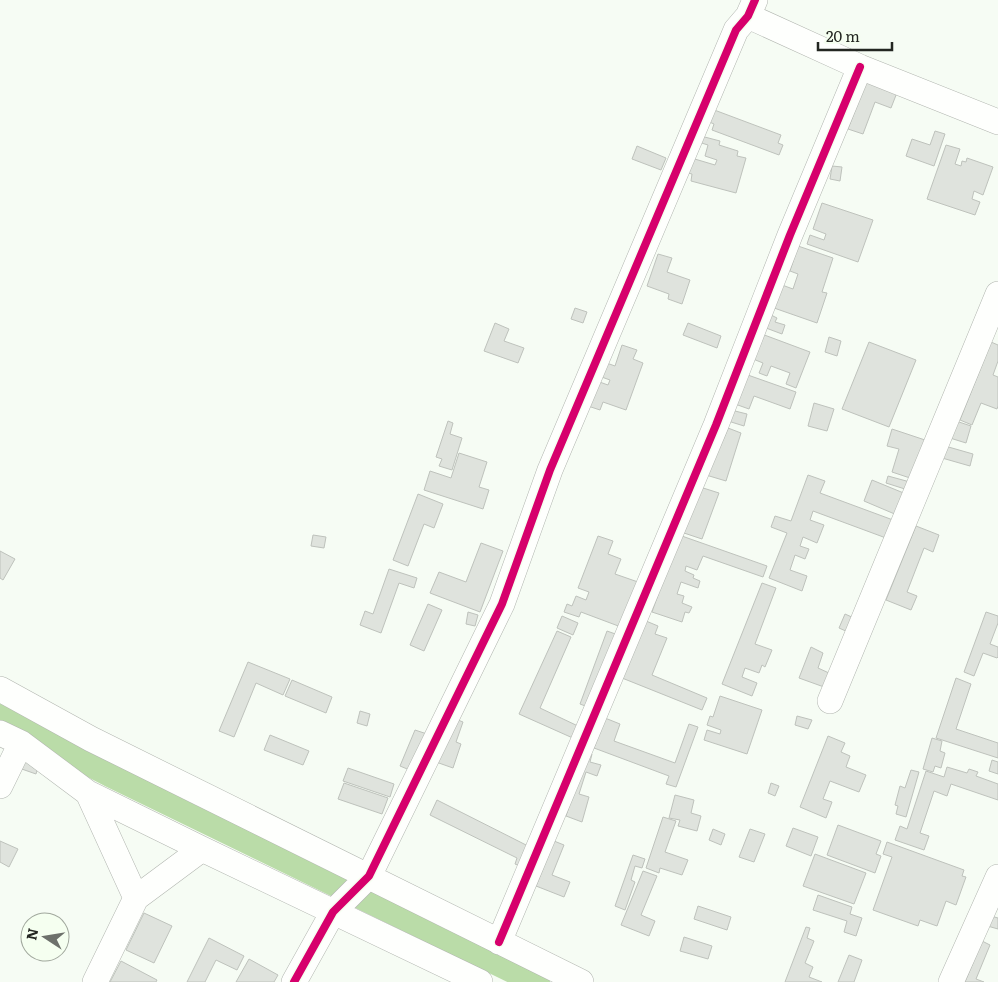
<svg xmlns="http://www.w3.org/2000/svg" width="998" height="982" font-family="Literata,serif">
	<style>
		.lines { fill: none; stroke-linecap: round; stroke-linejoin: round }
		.canal { stroke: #badca8; stroke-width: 26 }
		.building { fill: #dfe3dd; stroke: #bec2bc }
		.street-casing { stroke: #b2b6b0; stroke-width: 26 }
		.street { stroke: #fefffd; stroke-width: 25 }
		.cycleway-casing { stroke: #f5fff0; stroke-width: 11 }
		.cycleway { stroke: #d6006c; stroke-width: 8 }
	</style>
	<rect width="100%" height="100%" fill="#f6fcf4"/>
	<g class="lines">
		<path class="canal" d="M0,717L110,774L537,982"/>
	</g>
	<path class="building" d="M867,79L898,90L891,108L875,102L863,134L848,129Z
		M709,108L781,135L778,143L783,145L779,155L712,130L714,124L705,120Z
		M935,131L945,134L934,166L906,156L912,139L930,145Z
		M697,135L720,141L719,145L738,151L737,156L746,158L736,193L691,181L692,174L684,172L688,157L715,165L717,160L705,156L708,145L695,141Z
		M946,145L960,149L955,164L961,166L962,161L966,162L967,158L993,167L983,195L974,191L972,199L980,202L975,215L927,199Z
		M637,146L666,158L661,170L632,159Z
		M832,166L842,167L840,181L830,179Z
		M822,203L873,220L858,262L807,244L810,235L824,240L826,234L813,229Z
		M798,246L833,258L822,292L827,293L817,323L774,308L782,285L793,289L798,274L790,271Z
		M658,254L672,258L667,272L690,280L682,304L668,299L669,294L647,286Z
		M575,308L587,312L583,323L571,319Z
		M771,315L777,318L775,322L785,325L782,334L766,328Z
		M495,323L509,329L504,341L524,348L518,363L484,351Z
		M688,323L721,336L717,348L683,335Z
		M759,333L810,352L796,388L786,384L790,373L771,366L767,376L759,373L763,363L753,359Z
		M829,337L841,341L837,356L825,352Z
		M869,342L916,360L889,427L842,409Z
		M991,342L998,345V361L993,375L998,377V406L997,409L981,403L972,425L960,420Z
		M622,345L637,350L633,359L643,363L626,410L603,402L600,410L585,405L594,380L608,385L610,380L596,375L601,361L615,366Z
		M745,374L796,392L790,409L754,396L749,409L735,404Z
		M814,403L834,409L827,431L808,426Z
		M731,410L747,414L744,426L728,421Z
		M448,421L453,423L450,434L462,438L452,470L439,466L442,459L436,457Z
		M956,421L971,426L966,443L950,438Z
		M728,428L741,433L726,481L706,475L718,438L723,440Z
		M892,429L928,441L916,480L892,472L899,449L887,446Z
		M945,446L973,454L970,466L942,458Z
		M459,453L487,462L479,487L489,490L483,509L424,490L430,471L451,478Z
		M808,475L825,481L820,493L893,520L886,538L813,511L810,520L824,525L817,543L803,537L800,546L809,549L805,559L795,555L790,570L807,576L802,591L769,578L787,533L771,527L775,516L791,521Z
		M888,476L910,482L908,490L886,483Z
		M872,480L906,494L897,515L864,501Z
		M700,487L719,493L702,539L684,533Z
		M418,494L443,504L434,528L424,524L408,566L393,560Z
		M916,526L939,535L933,552L924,548L907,592L917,596L911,610L886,600Z
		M313,535L326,537L324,548L311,546Z
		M679,535L767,566L763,577L703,556L697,570L686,566L685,571L694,575L693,578L700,581L698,588L681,582L677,594L684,596L682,603L692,607L689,613L685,612L682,622L652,612Z
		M598,536L613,541L608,554L621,559L615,574L638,582L621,627L581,612L579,617L564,612L567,604L572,606L576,596L586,600L589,592L578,588Z
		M481,543L503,551L480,612L430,593L439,572L466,582Z
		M0,551L15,559L3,580L0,578Z
		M389,569L417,578L414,588L399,583L381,633L360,625L365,611L373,614Z
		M762,583L776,588L755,644L772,650L765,667L762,665L759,673L745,668L742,677L757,683L752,696L722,684Z
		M428,604L442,610L424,651L410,645Z
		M468,612L478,615L475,626L466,624Z
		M986,612L998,616V623L990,644L998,647V657L997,658L983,653L974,676L964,672Z
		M845,614L854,618L848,632L839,628Z
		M562,616L578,623L573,635L557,628Z
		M646,621L658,626L655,634L667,638L652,675L707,698L702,710L622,678Z
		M557,631L571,637L540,708L580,727L575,739L519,714Z
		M607,631L621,636L593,709L580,704Z
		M811,647L823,653L818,668L829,673L824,687L799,678Z
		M248,662L290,679L283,695L256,683L234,737L219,731Z
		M956,678L971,684L956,729L998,743V758L936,738Z
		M292,680L332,697L326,713L285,696Z
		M720,696L762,710L747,754L704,740L707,730L720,734L721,730L707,725L710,716L713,717Z
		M360,711L370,714L367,726L357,723Z
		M797,716L812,720L808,729L795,725Z
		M453,718L463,722L456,742L461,744L453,768L436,762Z
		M605,718L620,724L614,741L675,763L689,724L698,727L676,787L666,784L669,776L594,748Z
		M415,730L427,734L412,771L400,766Z
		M270,735L309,751L303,765L264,750Z
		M828,736L845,743L841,752L850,756L846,767L866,775L859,792L830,781L823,799L832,802L826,818L800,807Z
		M932,738L942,741L940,751L945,753L941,768L935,766L933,772L923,769Z
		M587,752L592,754L590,762L601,765L597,776L586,772L579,794L589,797L582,822L566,816Z
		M19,756L39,763L36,774L16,767Z
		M992,760L998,762V774L989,771Z
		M947,767L967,773L969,769L978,772L976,776L998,784V800L951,784L947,796L934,791L920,833L929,836L924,850L895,840L900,826L907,829L926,771L944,777Z
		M348,768L394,784L390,797L343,781Z
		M911,770L919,772L906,817L896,814L898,806L895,805L900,786L905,788Z
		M344,783L388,798L382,814L338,799Z
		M771,783L779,786L775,796L768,793Z
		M675,795L694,800L691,813L701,816L697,831L678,826L680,820L669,818Z
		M437,800L532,848L522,867L515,864L517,858L430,815Z
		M663,817L676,821L665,852L688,860L682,875L660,868L659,873L646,868Z
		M838,825L881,841L876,854L881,856L875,873L827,855Z
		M793,828L818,837L811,856L786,846Z
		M713,829L725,834L721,845L709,840Z
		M750,829L765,834L754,862L739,857Z
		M0,841L18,849L9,867L0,862Z
		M554,841L564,845L552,875L570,882L564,897L536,886Z
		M887,842L964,870L962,876L966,877L956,905L946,901L937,926L920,920L918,926L873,910L892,857L883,854Z
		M815,854L866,873L854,904L803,886Z
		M633,855L645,859L642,868L635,866L631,880L635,882L625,910L615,906Z
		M643,871L657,876L641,915L655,921L649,936L621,925Z
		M818,895L852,907L850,914L862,918L856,936L844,932L847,921L813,910Z
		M698,906L731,917L727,930L694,919Z
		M144,913L172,926L154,963L126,950Z
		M987,915L998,918V929L984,925Z
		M806,927L810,928L807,938L814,941L805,963L813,967L809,977L822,982H785Z
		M684,937L712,946L708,959L680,951Z
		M209,938L244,956L237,970L216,960L205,982H187Z
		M982,941L990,945L976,979L984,982H965Z
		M849,955L862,960L854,982H838Z
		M249,959L278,975L274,982H236Z
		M121,961L157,980L156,982H110Z"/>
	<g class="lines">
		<g class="street-casing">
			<path id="street" d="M748,16L860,67L998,122
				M0,689L91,739L581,982
				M830,701L998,294
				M0,733L21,743L88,793L202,849L480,982
				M0,786L21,743
				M88,793L136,898L202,849
				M499,942L716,425L790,235L860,67
				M95,982L136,898
				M294,982L333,912L369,876L502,604L550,470L736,30L748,16L755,0
				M951,982L998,877"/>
		</g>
		<use href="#street" class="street"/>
		<g class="cycleway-casing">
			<path id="cycleway" d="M499,942L716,425L790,235L860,67
				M294,982L333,912L369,876L502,604L550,470L736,30L748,16L755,0"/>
		</g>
		<use href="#cycleway" class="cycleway"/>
	</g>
	<g transform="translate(45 937) rotate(282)"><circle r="24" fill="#f5fff0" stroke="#a1a89d"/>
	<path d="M0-4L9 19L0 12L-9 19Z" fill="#6d716b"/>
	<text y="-8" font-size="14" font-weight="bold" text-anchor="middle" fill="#232621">N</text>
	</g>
	<path d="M818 42v8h74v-8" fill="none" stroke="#232621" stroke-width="2.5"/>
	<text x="826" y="42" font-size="15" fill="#232621" stroke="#f5fff0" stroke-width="4" paint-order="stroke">20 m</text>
</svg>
